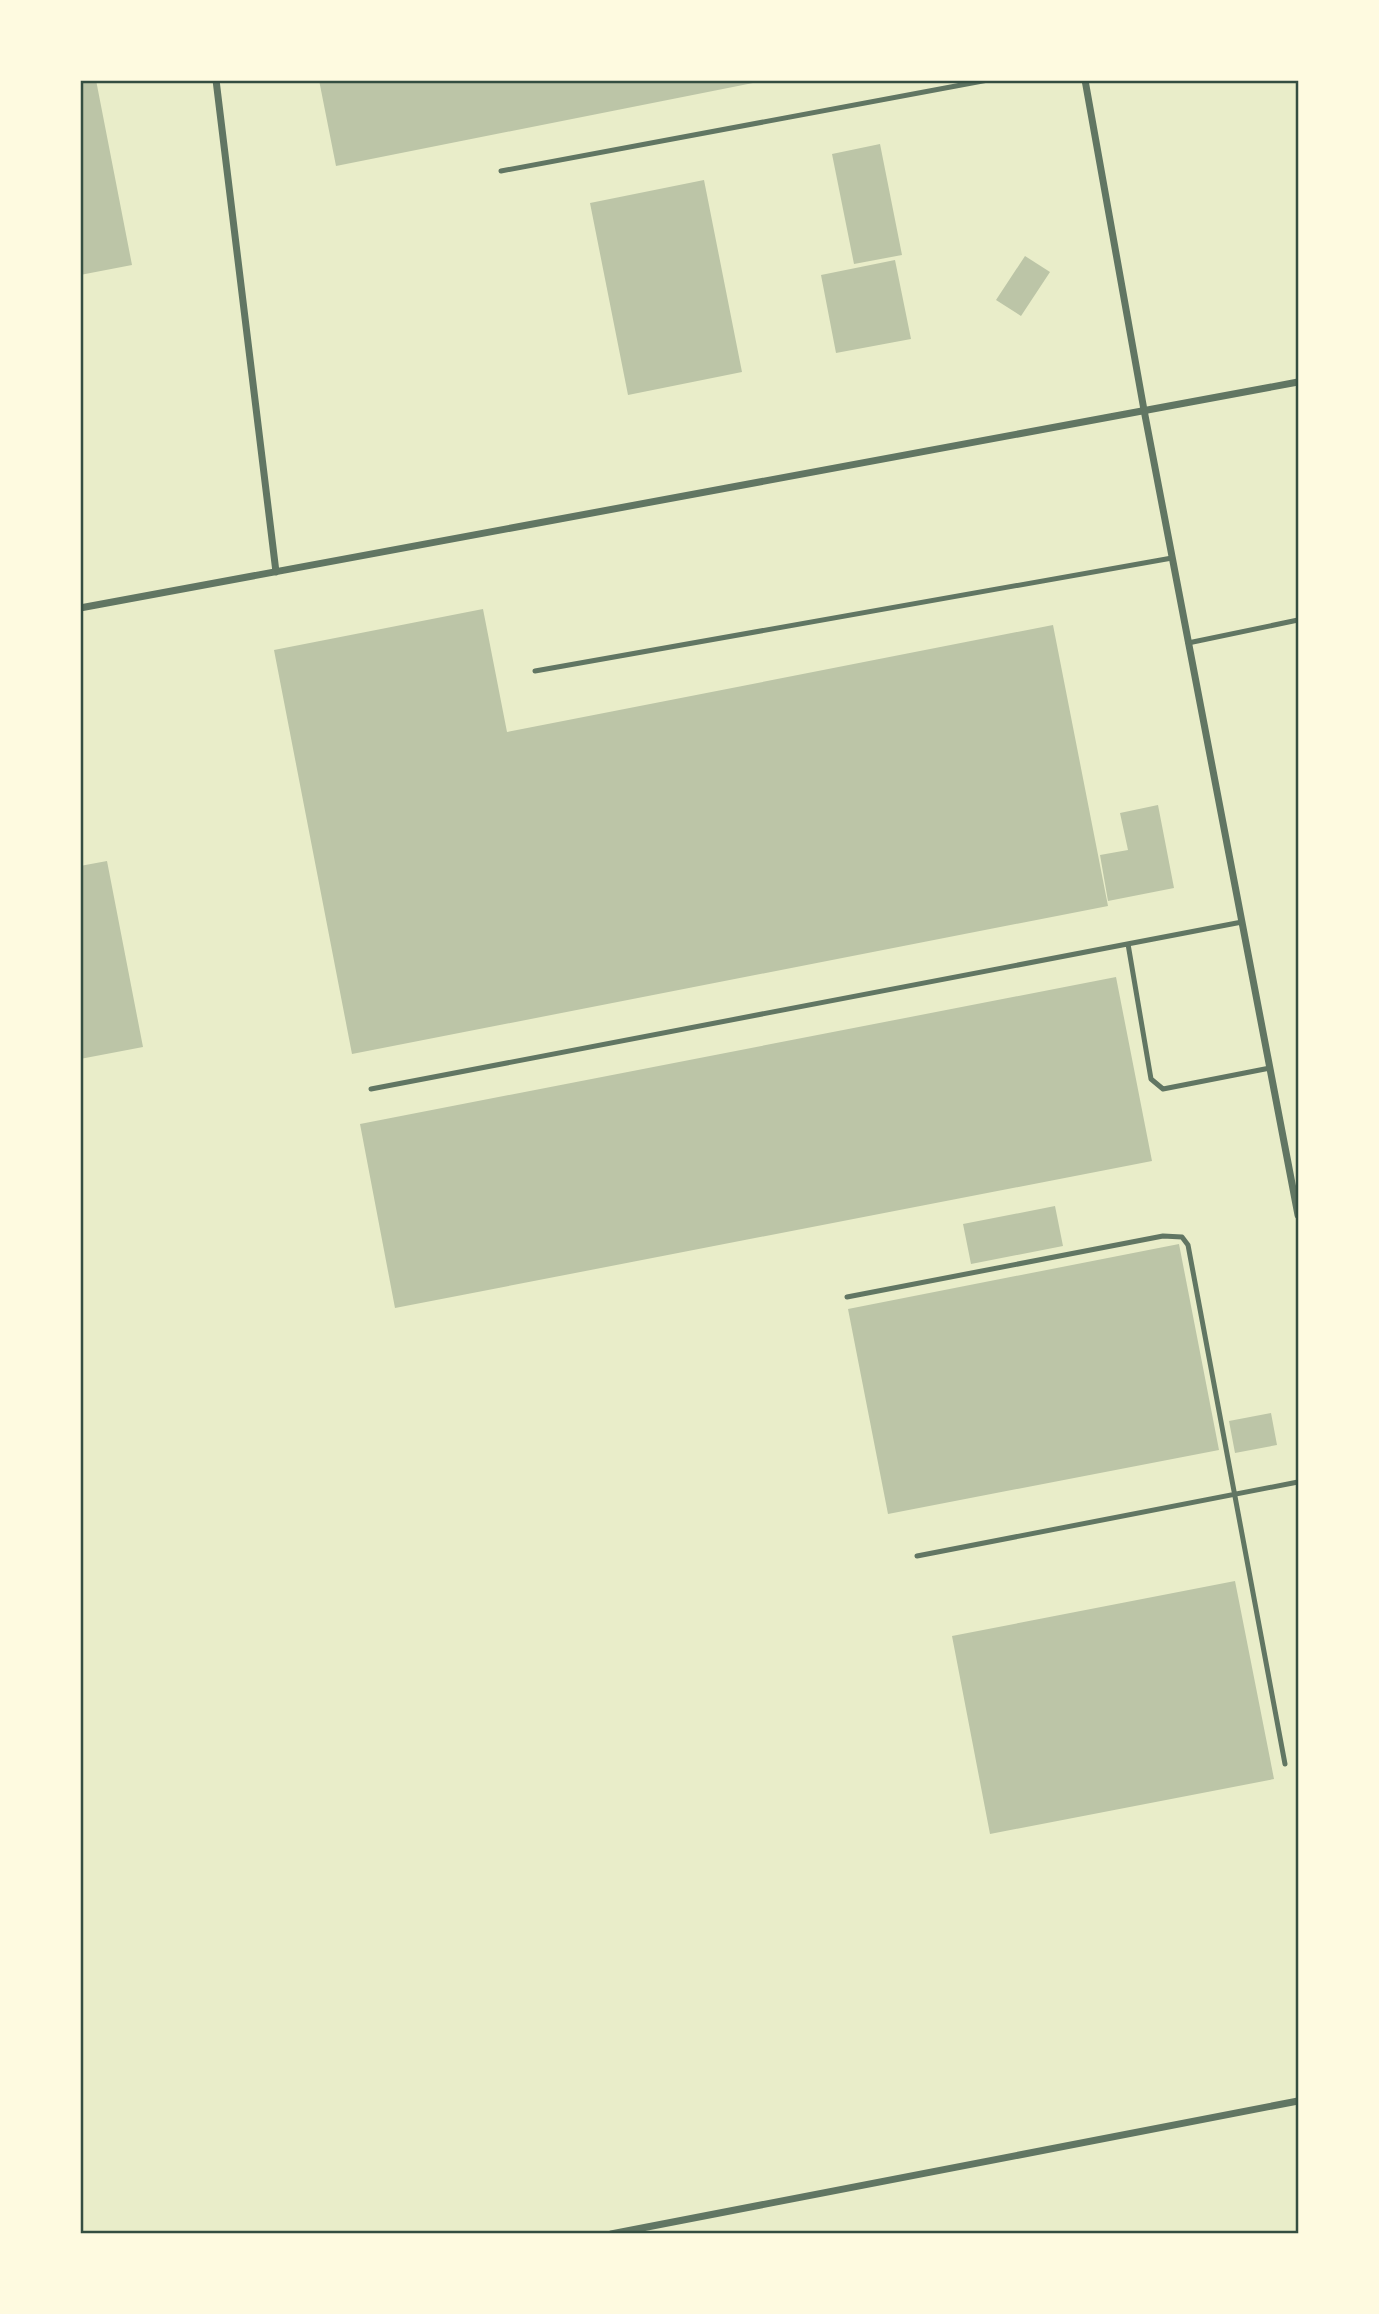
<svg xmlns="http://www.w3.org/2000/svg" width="1379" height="2314" font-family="'Fira Sans',sans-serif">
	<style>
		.building { fill: #bcc5a7 }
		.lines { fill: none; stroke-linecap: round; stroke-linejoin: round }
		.service { stroke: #617663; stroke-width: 5 }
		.minor { stroke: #617663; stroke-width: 7 }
		.neatline { fill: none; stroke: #344e41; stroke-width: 2.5 }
	</style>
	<rect width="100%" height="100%" fill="#e9edc9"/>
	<path class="building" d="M80,80H96L132,265L80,275Z
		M319,80H758V82L336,166Z
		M880,144L902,255L854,264L832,154Z
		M704,180L742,372L628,395L590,203Z
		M1025,256L1050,272L1021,316L996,300Z
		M895,260L911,339L836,353L821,275Z
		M483,609L507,732L1053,625L1108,906L352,1054L274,650Z
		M1158,805L1174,888L1108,901L1100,855L1128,850L1120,813Z
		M107,861L143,1047L80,1059V866Z
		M1116,977L1152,1161L395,1308L360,1124Z
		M1055,1206L1063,1246L971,1264L963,1224Z
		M1179,1244L1219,1450L888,1514L848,1309Z
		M1271,1413L1277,1445L1235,1453L1229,1421Z
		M1235,1581L1274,1779L990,1834L952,1636Z"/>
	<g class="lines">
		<path class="service" d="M501,171L988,80
			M1188,643L1298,620
			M535,671L1172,558
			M1128,944L1151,1079L1163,1089L1270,1068
			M371,1089L1242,922
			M847,1297L1163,1236L1182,1237L1188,1245L1285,1764
			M917,1556L1298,1482"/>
		<path class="minor" d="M216,80L276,572
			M1085,80L1144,410L1298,1215
			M80,608L1298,382
			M611,2234L1298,2101"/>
	</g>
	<rect width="1379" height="2314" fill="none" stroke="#fefae0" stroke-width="164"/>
	<rect x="82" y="82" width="1215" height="2150" class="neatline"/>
</svg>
